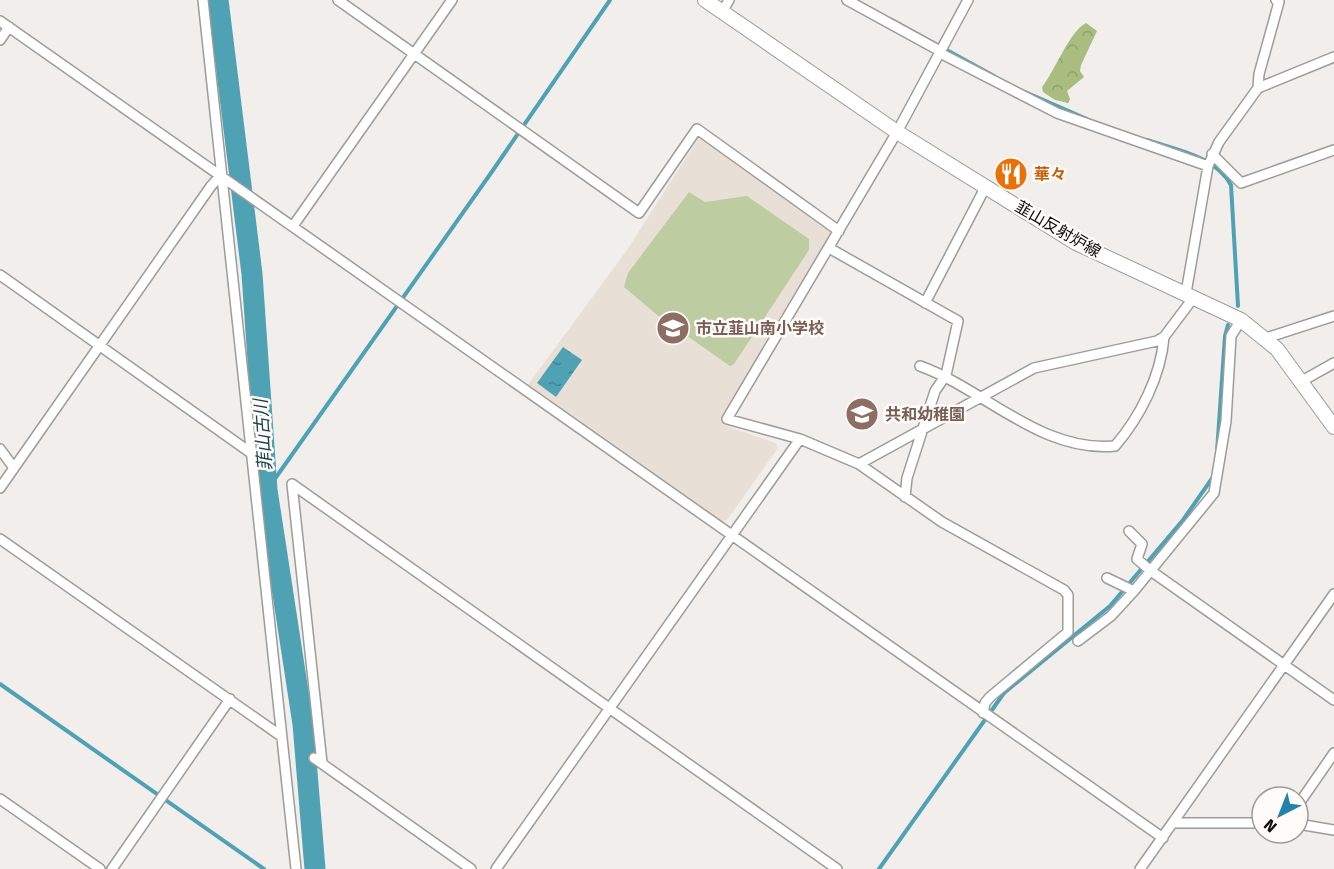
<svg xmlns="http://www.w3.org/2000/svg" width="1334" height="869" font-family="'Fira Sans','Noto Sans JP',sans-serif">
	<style>
		.built { fill: #e8e0d7 }
		.forest { fill: url(#forest-crowns) }
		.pitch { fill: #bdcca1 }
		.water { fill: url(#water-ripples) }
		.lines { fill: none; stroke-linecap: round; stroke-linejoin: round }
		.stream { stroke: #4fa2b4; stroke-width: 4 }
		.river { stroke: #4fa2b4; stroke-width: 21 }
		.minor-casing { stroke: #9e9c99; stroke-width: 12 }
		.secondary-casing { stroke: #9e9c99; stroke-width: 16 }
		.minor { stroke: #fff; stroke-width: 9 }
		.secondary { stroke: #fff; stroke-width: 14 }
		.labels { text-anchor: middle; dominant-baseline: central; stroke-width: 5; stroke-linejoin: round; paint-order: stroke }
		.food-label { font-size: 16px; font-weight: bold; fill: #c56008; stroke: #fefbf8; text-anchor: start }
		.street-label { font-size: 16px; fill: #0c0b0a; stroke: #fefbf8 }
		.education-label { font-size: 16px; font-weight: bold; fill: #785e54; stroke: #fefbf8; text-anchor: start }
		.water-label { font-size: 18px; font-style: italic; fill: #1b424a; stroke: #fefbf8 }
	</style>
	<defs>
		<pattern id="forest-crowns" width="20" height="18" patternUnits="userSpaceOnUse" patternTransform="scale(1.5)"><rect width="20" height="18" fill="#aabd81"/><path d="M2 6a3 3 0 1 1 6 0M12 15a3 3 0 1 1 6 0" fill="none" stroke="#91a16e"/></pattern>
		<pattern id="water-ripples" width="26" height="14" patternUnits="userSpaceOnUse" patternTransform="scale(1.5)"><rect width="26" height="14" fill="#4fa2b4"/><path d="M2 4q2-2 4 0t4 0M15 11q2-2 4 0t4 0" fill="none" stroke="#408291"/></pattern>
	</defs>
	<rect width="100%" height="100%" fill="#f1eeeb"/>
	<path class="built" d="M700,136L833,230L721,422L723,425L776,443L778,448L727,520L721,522L527,386L627,250Z"/>
	<path class="forest" d="M1086,23L1097,31L1081,65L1080,71L1084,77L1067,91L1070,99L1068,103L1055,100L1043,92L1042,87C1056,69 1069,32 1086,23Z"/>
	<path class="pitch" d="M689,192L705,202L747,196L809,239V250L734,364L730,366L656,314L624,287L628,273Z"/>
	<path class="water" d="M563,347L582,360L556,397L537,383Z"/>
	<g class="lines">
		<path class="stream" d="M890,19L994,76
			M1025,92L1087,119
			M1147,140C1177,150 1215,156 1231,185L1238,306
			M1217,452L1225,336L1228,325
			M267,490L491,173L610,0
			M0,684L264,869
			M879,869L1004,693L1110,606L1183,520L1213,477"/>
		<path class="river" d="M218,0L252,274L267,490L303,724L315,869"/>
		<g class="minor-casing">
			<path id="minor" d="M203,0L296,869
				M338,0L639,213L697,129L839,231
				M847,0L940,51
				M968,0L897,132L727,419L800,439L859,464L942,522L1064,590L1068,595V632L990,697L985,703L983,713
				M722,12L729,0
				M0,21L1163,838
				M0,40L9,27
				M940,53L1057,113L1208,166
				M1258,88L1334,57
				M1212,154L1241,183L1334,150
				M293,226L452,0
				M829,248L958,321L946,375L935,391L907,478L905,497
				M0,275L251,453
				M1186,293L1208,166L1219,142L1258,88L1259,74L1279,2L1276,0
				M925,303L986,186
				M1266,338L1334,316
				M920,366C984,389 1041,453 1115,446C1140,417 1161,376 1164,337
				M1302,381L1334,363
				M0,449L14,468
				M859,464L1034,368L1157,341L1164,337L1194,297
				M0,488L211,186L220,176
				M1129,531L1142,544L1137,559L1151,571L1334,700
				M0,539L281,736
				M1107,578L1134,591
				M1078,641L1111,616L1134,591L1214,493L1226,421L1231,336L1241,320
				M314,758L471,869
				M322,763L292,484L837,869
				M0,799L100,869
				M1298,805L1334,753
				M1173,823H1262
				M1298,824L1334,830
				M112,869L230,699
				M496,869L800,439
				M1140,869L1334,594"/>
		</g>
		<g class="secondary-casing">
			<path id="secondary" d="M705,0L897,132L1076,243L1241,320L1277,349L1334,427"/>
		</g>
		<use href="#minor" class="minor"/>
		<use href="#secondary" class="secondary"/>
	</g>
	<defs>
		<g id="restaurant-disc" transform="scale(1.725)"><circle r="9.5" fill="#e8710a" stroke="#fefbf8"/><path d="M-5-6h1v4h1v-4h1v4h1v-4h1v5L-1.5 .5V6h-2V.5L-5-1ZM5-6V6H3V1.5H1.5Q1.5-4 5-6Z" fill="#fff"/></g>
		<g id="school-disc" transform="scale(1.725)"><circle r="9.5" fill="#8d6e63" stroke="#fefbf8"/><path d="M0-5L7-2L0 1L-7-2ZM-4 1L0 2.5L4 1V4Q0 6-4 4Z" fill="#fff"/></g>
	</defs>
	<g fill-rule="evenodd">
		<use href="#restaurant-disc" x="1011" y="174"/>
		<use href="#school-disc" x="673" y="328"/>
		<use href="#school-disc" x="862" y="414"/>
	</g>
	<g class="labels">
		<g class="food-label">
			<text x="1034" y="174">華々</text>
		</g>
		<g class="street-label">
			<text transform="translate(1058 229) rotate(30)">韮山反射炉線</text>
		</g>
		<g class="education-label">
			<text x="696" y="328">市立韮山南小学校</text>
			<text x="885" y="414">共和幼稚園</text>
		</g>
		<g class="water-label">
			<text transform="translate(263 435) rotate(-94)">菲山古川</text>
		</g>
	</g>
	<g transform="translate(1280 815) rotate(222)"><circle r="28" fill="#fefbf8" stroke="#9d9b99" stroke-width="1.5"/>
	<path d="M0-4.5L10 22L0 15L-10 22Z" fill="#2281ad"/>
	<text y="-9" font-size="16" font-weight="bold" text-anchor="middle" fill="#0c0b0a">N</text>
	</g>
</svg>
